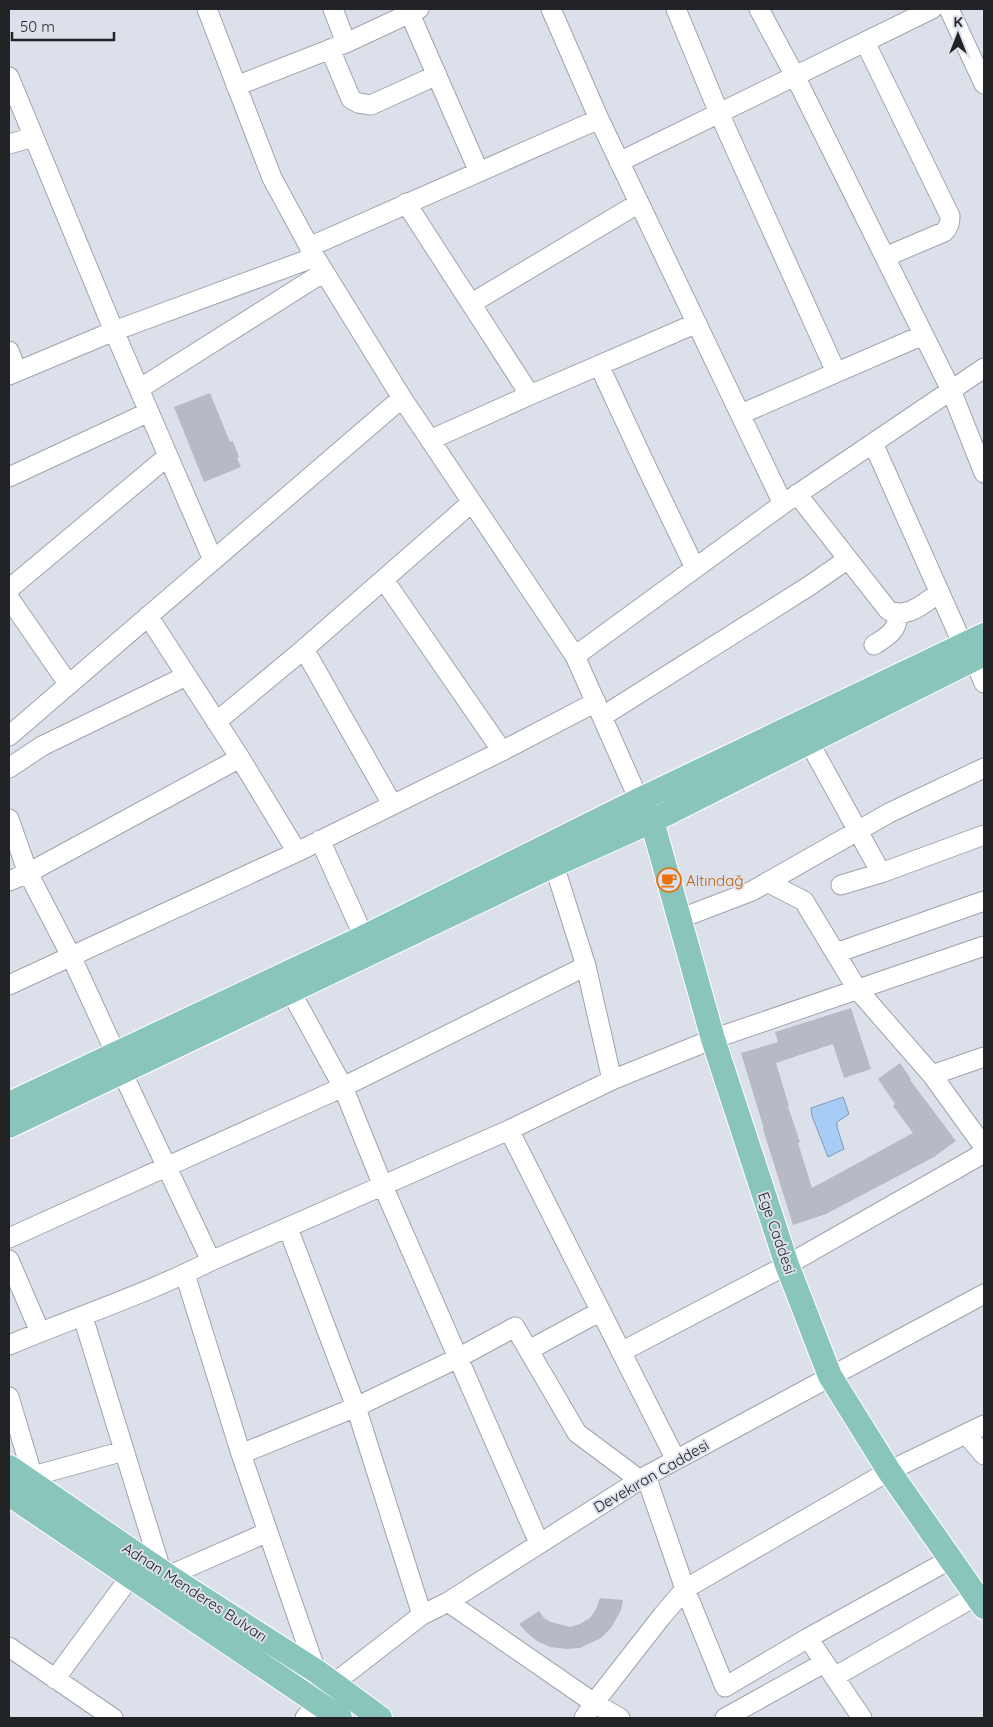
<svg xmlns="http://www.w3.org/2000/svg" width="993" height="1727" font-family="Quicksand,sans-serif">
	<style>
		.water { fill: #a7ccf5; stroke: #7f99b7 }
		.building { fill: #b7bac4 }
		.lines { fill: none; stroke-linecap: round; stroke-linejoin: round }
		.minor-casing { stroke: #a0a3ac; stroke-width: 21 }
		.major-casing { stroke: #fff; stroke-width: 26 }
		.minor { stroke: #fff; stroke-width: 19 }
		.major { stroke: #89c5bb; stroke-width: 24 }
		.labels { text-anchor: middle; dominant-baseline: central; stroke-width: 4; stroke-linejoin: round; paint-order: stroke }
		.food-label { font-size: 15px; fill: #c56008; stroke: #dce0ea; text-anchor: start }
		.street-label { font-size: 15px; fill: #222327; stroke: #dce0ea }
	</style>
	<rect width="100%" height="100%" fill="#dce0ea"/>
	<path class="water" d="M843,1097L849,1114L837,1122V1127L844,1149L828,1157L812,1116L811,1108Z"/>
	<path class="building" d="M210,393L230,442L233,441L239,457L237,458L241,467L204,482L174,407Z
		M851,1008L871,1069L844,1078L833,1044L776,1063L789,1106L788,1107L800,1142L798,1143L812,1188L913,1133L893,1106L895,1104L878,1079L900,1063L911,1079L910,1080L956,1141L934,1157L826,1214L793,1225L763,1129H764L741,1053L778,1042L775,1032Z
		M600,1598L623,1600L621,1610L611,1628L601,1638L580,1648L566,1649L550,1647L537,1641L527,1633L519,1624L539,1611L544,1618L551,1622L570,1627L580,1624L590,1618L596,1609Z"/>
	<g class="lines">
		<g class="minor-casing">
			<path id="minor" d="M207,9L272,178L315,257L402,398L575,656L639,800
				M333,9L346,43
				M551,9L599,119L783,504
				M676,9L719,113L836,372
				M759,9L795,76L951,390L984,473
				M949,9L984,84
				M410,14L479,172
				M865,42L950,216C950,223 949,227 944,232L885,257
				M330,49L351,99L358,103L371,105L437,75
				M9,77L114,331L213,560
				M236,86L346,43L419,9
				M9,144L34,137
				M619,162L932,9
				M406,203L530,395
				M309,247L599,119
				M472,303L639,203
				M9,351L17,371
				M599,365L645,464L695,568
				M9,375L114,331L315,257
				M139,389L324,272
				M741,414L923,335
				M430,440L530,395L697,323
				M873,443L963,645
				M9,477L149,412
				M797,494L888,610C907,620 924,603 939,593
				M384,580L502,751
				M9,589L168,456
				M9,598L69,685
				M148,616L240,758L297,852
				M874,645C886,637 899,631 897,614
				M304,649L392,804
				M575,656L783,504L984,368
				M974,659L984,683
				M603,716L809,586L848,559
				M216,722L304,649L471,503
				M9,736L402,398
				M809,742L881,873
				M9,768L42,746L186,676
				M9,819L28,873L71,956L116,1054
				M320,840L364,937
				M554,865L586,966L612,1080
				M9,881L28,873L240,758
				M767,882L804,901L857,989L932,1075L984,1147
				M841,885L881,873L984,835
				M679,919L752,891L889,813L984,768
				M836,953L984,901
				M9,985L297,852L502,751L596,702
				M291,992L343,1087L383,1186L539,1543
				M122,1072L211,1261
				M932,1075L984,1057
				M509,1130L676,1460
				M288,1228L356,1407L422,1615
				M9,1238L343,1087L586,966
				M9,1260L40,1332
				M185,1274L241,1454L316,1671
				M83,1317L161,1570
				M9,1345C76,1317 146,1294 211,1261L509,1130L612,1080L713,1039L984,946
				M529,1350L601,1311
				M621,1352L787,1265L984,1153
				M9,1397L35,1484
				M966,1434L984,1455
				M241,1454L356,1407L458,1358L515,1327L577,1433L640,1480
				M33,1476L124,1451
				M646,1476L685,1589L889,1471L984,1425
				M168,1576L268,1532
				M448,1602L594,1703L620,1718
				M808,1638L862,1718
				M9,1647L113,1718
				M834,1677L976,1596
				M55,1679L130,1577
				M333,1684L422,1615L448,1602L646,1476L984,1294
				M305,1718L319,1703
				M584,1718L594,1703L662,1616L685,1589L725,1687L808,1638L951,1559
				M725,1718L824,1663"/>
		</g>
		<g class="major-casing">
			<path id="major" d="M645,809L652,821L713,1039L787,1265L830,1376L889,1471L984,1607
				M9,1104L364,937L639,800L984,635
				M9,1126L554,865L652,821L984,654
				M9,1467L168,1576L316,1671L380,1718
				M9,1494L340,1718"/>
		</g>
		<use href="#minor" class="minor"/>
		<use href="#major" class="major"/>
	</g>
	<defs>
		<g id="cafe-ring" transform="scale(1.25)"><circle r="9.5" fill="#dce0ea" stroke="#e8710a" stroke-width="1.5"/><path d="M-5.5-4.5H6V0H3Q3 3.5 0 3.5H-2.5Q-5.5 3.5-5.5 0ZM3-3.2v2h1.7v-2ZM-6 4.5H4V6H-6Z" fill="#e8710a"/></g>
	</defs>
	<g fill-rule="evenodd">
		<use href="#cafe-ring" x="669" y="880"/>
	</g>
	<g class="labels">
		<g class="food-label">
			<text x="686" y="880">Altındağ</text>
		</g>
		<g class="street-label">
			<text transform="translate(777 1233) rotate(71)">Ege Caddesi</text>
			<text transform="translate(651 1476) rotate(-30)">Devekıran Caddesi</text>
			<text transform="translate(195 1592) rotate(33)">Adnan Menderes Bulvarı</text>
		</g>
	</g>
	<rect width="993" height="1727" fill="none" stroke="#222327" stroke-width="20"/>
	<g transform="translate(958 35)" stroke="#dce0ea" stroke-width="4" paint-order="stroke">
	<path d="M0-4L9 19L0 12L-9 19Z" fill="#222327"/>
	<text y="-8" font-size="14" font-weight="bold" text-anchor="middle" fill="#222327">K</text>
	</g>
	<path d="M12 32v8h102v-8" fill="none" stroke="#222327" stroke-width="2.5"/>
	<text x="20" y="32" font-size="15" fill="#222327" stroke="#dce0ea" stroke-width="4" paint-order="stroke">50 m</text>
</svg>
